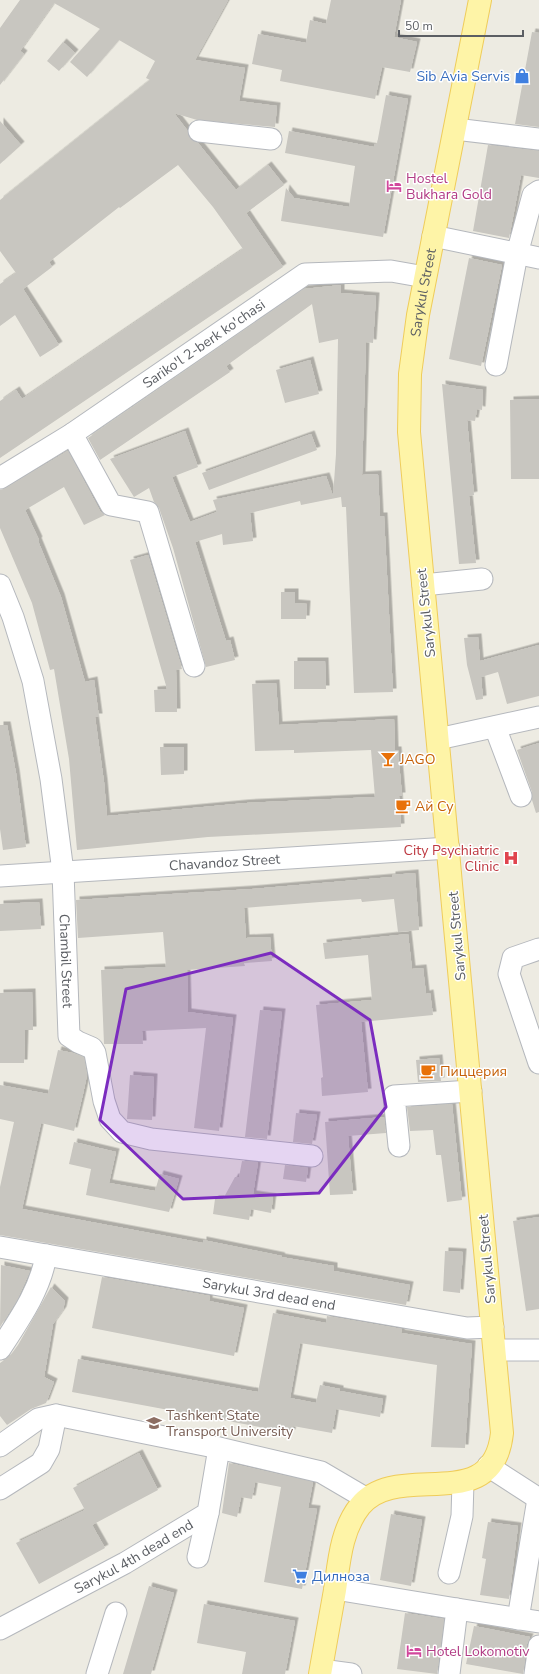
<svg xmlns="http://www.w3.org/2000/svg" width="539" height="1674" font-family="'Nunito Sans',sans-serif">
	<style>
		.building { fill: #c8c6c0; filter: url(#shadow) }
		.lines { fill: none; stroke-linecap: round; stroke-linejoin: round }
		.minor-casing { stroke: #b5b8bd; stroke-width: 23 }
		.major-casing { stroke: #efcc5a; stroke-width: 24 }
		.minor { stroke: #fff; stroke-width: 21 }
		.major { stroke: #fef4a7; stroke-width: 22 }
		.marked { fill: #7b2cbf; fill-opacity: 0.2; stroke: #7b2cbf; stroke-width: 3; stroke-linejoin: round }
		.labels { text-anchor: middle; dominant-baseline: central; stroke-width: 3; stroke-linejoin: round; paint-order: stroke }
		.shop-label { font-size: 14px; fill: #366cbe; stroke: #fff; text-anchor: end }
		.hotel-label { font-size: 14px; fill: #b23c85; stroke: #fff; text-anchor: start }
		.street-label { font-size: 14px; fill: #5b5e63; stroke: #fff }
		.food-label { font-size: 14px; fill: #c56008; stroke: #fff; text-anchor: start }
		.health-label { font-size: 14px; fill: #be3a42; stroke: #fff; text-anchor: end }
		.education-label { font-size: 14px; fill: #785e54; stroke: #fff; text-anchor: start }
	</style>
	<defs>
		<filter id="shadow"><feDropShadow dx="3.5" dy="-3.5" stdDeviation="0" flood-color="#0004"/></filter>
	</defs>
	<rect width="100%" height="100%" fill="#edebe2"/>
	<path class="building" d="M20,0H228L195,60L245,68L239,101L277,106L275,127L197,120L174,113L187,130L188,135L192,140L198,143L236,190L268,165L284,185L246,213L283,267L0,458V401L16,390L22,399L243,249L213,207L178,165L120,208L119,207L49,262L52,267L23,289L59,345L40,357L15,315L0,326V284L16,273L0,251V200L150,80L146,78L155,61L119,40L87,77L70,62L100,29L54,3L20,51L24,54L0,85V28Z
		M331,0H401L394,37L417,42L410,72L382,67L375,99L280,81L282,70L252,64L258,34L306,43L310,20L326,24Z
		M532,32L539,33V127L515,124Z
		M63,42L75,53L59,71L47,61Z
		M386,95L408,99L383,237L281,221L286,188L294,198L349,207L355,166L285,153L289,131L374,147V144H377Z
		M0,121L21,145L0,164Z
		M488,145L539,151V178L521,175L509,238L473,231Z
		M469,258L502,265L481,366L449,359Z
		M341,285V293L376,296L373,343L366,342L362,475L378,474L380,516H384L393,692L354,693L346,507H342L341,497L301,505L300,501L250,513L253,541L223,545L222,534L195,542L226,641L230,640L235,660L206,667L173,548L159,508L154,502L149,488L134,497L110,459L185,431L198,467L172,477L190,522L217,512L213,500L326,476L333,496L336,454L338,339L319,343L312,304L226,366L230,372L100,460L88,438L304,289Z
		M310,360L319,394L285,403L276,370Z
		M442,384L483,390L482,410L477,409L475,421L467,420L474,495L469,496L476,563L459,564Z
		M539,399V479H511L510,400Z
		M311,434L317,450L209,490L202,473Z
		M68,451L100,511L105,515L84,525L64,487L25,510L39,540L38,541L61,597L85,682L94,680L99,717H95L104,782L107,816L246,803L375,797L371,750L294,753V750L255,751L252,684L276,683L279,725L394,719L395,750H398L402,796H399L401,827L208,837L77,850L69,759L54,669L50,670L32,603L0,528V490L6,488Z
		M148,555L182,669L176,670L177,712H155L154,690L167,689L130,560Z
		M281,592H295V603L307,604L306,619H281Z
		M478,637L480,661L539,645V696L507,704L498,672L481,677L483,699L476,700L467,665L464,638Z
		M294,661H325L326,689H294Z
		M0,725H7L16,773L26,847L3,850L0,829Z
		M539,743V812L536,813L532,800V792L517,750Z
		M160,747H184V774L161,775Z
		M415,873L419,930L398,932L394,899L362,902L361,899L320,902L244,908L246,938L270,937L272,961L244,963L245,966L187,970L188,1012L233,1018L219,1131L194,1128L206,1028L142,1031L143,1044H104L101,970L166,967L163,932L78,938L76,900L252,889L392,877V875Z
		M39,902L41,929L0,931V904Z
		M408,934L412,969L423,968L426,994L430,993L433,1015L361,1022L368,1092L322,1096L321,1078L323,1077L316,1005L372,1000L368,955L325,959L323,943Z
		M32,992L33,1030H25L24,1063H0V993Z
		M260,1010L282,1012L267,1139L245,1137Z
		M58,1050L73,1053L84,1057L87,1075L83,1094L74,1131L41,1123L22,1209L203,1243V1240L282,1256L281,1257L334,1266V1271L410,1285L406,1305L0,1235V1187L14,1122L0,1119V1085L48,1094Z
		M439,1058L441,1081L418,1082L416,1060Z
		M130,1075L154,1077L152,1120L127,1119Z
		M452,1104L462,1200L447,1202L441,1155H436L433,1130L410,1131L407,1107Z
		M296,1113L317,1115L312,1144L293,1142Z
		M384,1117L386,1133L348,1136L353,1194L330,1195L325,1122Z
		M74,1142L116,1152L109,1183L155,1191L160,1174L179,1179L169,1212L86,1195L91,1169L69,1164Z
		M242,1161L258,1162L253,1194L273,1197L271,1213L251,1209L249,1220L213,1214L215,1199H223L235,1177H239Z
		M285,1165L308,1168L306,1182L283,1179Z
		M539,1217V1309L526,1311L513,1221Z
		M445,1251L463,1252L460,1293L443,1291Z
		M1,1265L30,1271L18,1298L0,1327Z
		M102,1277L210,1296L209,1301L244,1308L234,1356L92,1328Z
		M51,1287L65,1301L63,1310L53,1324L44,1377L54,1382L46,1403L31,1409L7,1425L0,1416V1363L10,1356L18,1345Z
		M273,1313L326,1323L327,1316L402,1329L401,1333L472,1344L465,1448L431,1447L437,1365L300,1343L290,1398L316,1403L320,1385L340,1389V1391L383,1399L380,1417L336,1409L332,1433L293,1426L292,1433L72,1392L78,1359L258,1392Z
		M139,1453L158,1490L92,1525L105,1548L39,1584L16,1543L85,1510L73,1488Z
		M229,1463L313,1482L308,1508L317,1509L302,1589L264,1582L281,1487L255,1482L252,1499L241,1497L237,1517L222,1513Z
		M391,1514L422,1520L411,1586L380,1580Z
		M488,1522L518,1526L509,1599L480,1595L486,1559L482,1558Z
		M149,1586L174,1593L151,1674H123Z
		M204,1604L295,1621L285,1674H242L246,1652L197,1643Z
		M405,1613L444,1619L437,1674L397,1669Z
		M474,1626L530,1637L527,1644L523,1674L466,1664Z"/>
	<g class="lines">
		<g class="minor-casing">
			<g id="minor">
				<path d="M455,129L539,139"/>
				<path d="M199,131L271,139"/>
				<path d="M433,236L539,258"/>
				<path d="M496,365L517,254L533,195L539,191"/>
				<path d="M72,434L111,505L148,512L194,666"/>
				<path id="s1" d="M0,478L72,434L305,274L391,271L425,277"/>
				<path id="s2" d="M0,585L13,617L33,681L51,779L63,872L69,1036L78,1042L92,1048L95,1053L104,1101L110,1119L122,1132L151,1139L312,1156"/>
				<path d="M423,585L482,579"/>
				<path d="M495,727L521,796"/>
				<path d="M438,739L539,717"/>
				<path id="s3" d="M0,876L449,848"/>
				<path d="M539,949L513,958L509,974L539,1063"/>
				<path d="M399,1146L394,1096L471,1091"/>
				<path id="s4" d="M0,1247L467,1328L493,1327"/>
				<path d="M0,1349C19,1320 41,1289 46,1255"/>
				<path d="M495,1350H539"/>
				<path d="M0,1446L38,1419L56,1415L219,1448L321,1472L367,1499"/>
				<path d="M488,1466L539,1499"/>
				<path d="M0,1489L41,1463L49,1449L56,1415"/>
				<path d="M198,1557L208,1513"/>
				<path d="M449,1573L462,1516L463,1482"/>
				<path d="M335,1589L457,1609L449,1674"/>
				<path d="M457,1609L539,1622"/>
				<path d="M518,1619L538,1499"/>
				<path id="s5" d="M0,1629L125,1563L208,1513L219,1448"/>
				<path d="M321,1670L351,1674"/>
				<path d="M97,1674L116,1613"/>
				<path d="M535,1674L539,1646"/>
			</g>
		</g>
		<g class="major-casing">
			<g id="major">
				<path id="s6" d="M320,1674C325,1646 330,1618 335,1590C339,1562 341,1530 360,1506C398,1459 493,1518 502,1433L409,432L410,374L418,315L480,0"/>
			</g>
		</g>
		<use href="#minor" class="minor"/>
		<use href="#major" class="major"/>
	</g>
	<path class="marked" d="M271,953L370,1020L386,1107L319,1193L183,1199L100,1120L126,989Z"/>
	<defs>
		<g id="shop-bare" transform="scale(1.2)"><path d="M-5-2.5h2.3a2.7 3.5 0 0 1 5.4 0H5L5.5 6h-11ZM-1.5-2.5h3a1.5 2.3 0 0 0-3 0Z" fill="#3f7fe0" stroke="#fff" stroke-width="2.5" paint-order="stroke"/></g>
		<g id="hotel-bare" transform="scale(1.2)"><path d="M-6-4.5h1.5V1H6V5H4.5V3h-9V5H-6ZM-4 0a1.8 1.8 0 1 1 3.6 0ZM.5 0V-2.5h3Q6-2.5 6 0Z" fill="#d1479c" stroke="#fff" stroke-width="2.5" paint-order="stroke"/></g>
		<g id="bar-bare" transform="scale(1.2)"><path d="M-6-5H6L.8 .8V4.5H3.5V6h-7V4.5H-.8V.8Z" fill="#e8710a" stroke="#fff" stroke-width="2.5" paint-order="stroke"/></g>
		<g id="cafe-bare" transform="scale(1.2)"><path d="M-5.5-4.5H6V0H3Q3 3.5 0 3.5H-2.5Q-5.5 3.5-5.5 0ZM3-3.2v2h1.7v-2ZM-6 4.5H4V6H-6Z" fill="#e8710a" stroke="#fff" stroke-width="2.5" paint-order="stroke"/></g>
		<g id="hospital-bare" transform="scale(1.2)"><path d="M-5-5h3v3.5h4V-5h3V5h-3V1.5h-4V5h-3Z" fill="#e0444e" stroke="#fff" stroke-width="2.5" paint-order="stroke"/></g>
		<g id="university-bare" transform="scale(1.2)"><path d="M0-5L7-2L0 1L-7-2ZM-4 1L0 2.5L4 1V4Q0 6-4 4Z" fill="#8d6e63" stroke="#fff" stroke-width="2.5" paint-order="stroke"/></g>
		<g id="supermarket-bare" transform="scale(1.2)"><path d="M-6-5.5h2.5l.6 2H6L4.5 2H-2.5L-4.4-4H-6ZM-1.5 3.2a1.3 1.3 0 1 0 .1 0ZM3 3.2a1.3 1.3 0 1 0 .1 0Z" fill="#3f7fe0" stroke="#fff" stroke-width="2.5" paint-order="stroke"/></g>
	</defs>
	<g fill-rule="evenodd">
		<use href="#shop-bare" x="522" y="76"/>
		<use href="#hotel-bare" x="394" y="186"/>
		<use href="#bar-bare" x="388" y="759"/>
		<use href="#cafe-bare" x="403" y="806"/>
		<use href="#hospital-bare" x="511" y="858"/>
		<use href="#cafe-bare" x="428" y="1071"/>
		<use href="#university-bare" x="154" y="1423"/>
		<use href="#supermarket-bare" x="300" y="1576"/>
		<use href="#hotel-bare" x="414" y="1651"/>
	</g>
	<g class="labels">
		<g class="shop-label">
			<text x="510" y="76">Sib Avia Servis</text>
			<text x="312" y="1576" text-anchor="start">Дилноза</text>
		</g>
		<g class="hotel-label">
			<text x="406" y="178">Hostel<tspan x="406" dy="16">Bukhara Gold</tspan></text>
			<text x="426" y="1651">Hotel Lokomotiv</text>
		</g>
		<g class="street-label">
			<text stroke="none"><textPath href="#s6" startOffset="1496">Sarykul Street</textPath></text>
			<text stroke="none"><textPath href="#s1" startOffset="244">Sariko'l 2-berk ko'chasi</textPath></text>
			<text transform="translate(426 613) rotate(-96)">Sarykul Street</text>
			<text stroke="none"><textPath href="#s3" startOffset="225">Chavandoz Street</textPath></text>
			<text transform="translate(457 936) rotate(-95)">Sarykul Street</text>
			<text stroke="none"><textPath href="#s2" startOffset="384">Chambil Street</textPath></text>
			<text transform="translate(487 1259) rotate(-95)">Sarykul Street</text>
			<text stroke="none"><textPath href="#s4" startOffset="273">Sarykul 3rd dead end</textPath></text>
			<text stroke="none"><textPath href="#s5" startOffset="152">Sarykul 4th dead end</textPath></text>
		</g>
		<g class="food-label">
			<text x="400" y="759">JAGO</text>
			<text x="415" y="806">Ай Су</text>
			<text x="440" y="1071">Пиццерия</text>
		</g>
		<g class="health-label">
			<text x="499" y="850">City Psychiatric<tspan x="499" dy="16">Clinic</tspan></text>
		</g>
		<g class="education-label">
			<text x="166" y="1415">Tashkent State<tspan x="166" dy="16">Transport University</tspan></text>
		</g>
	</g>
	<path d="M399 30v6h124v-6" fill="none" stroke="#5b5e63" stroke-width="2"/>
	<text x="405" y="30" font-size="12" fill="#5b5e63" stroke="#ffffff" stroke-width="3" paint-order="stroke">50 m</text>
</svg>
